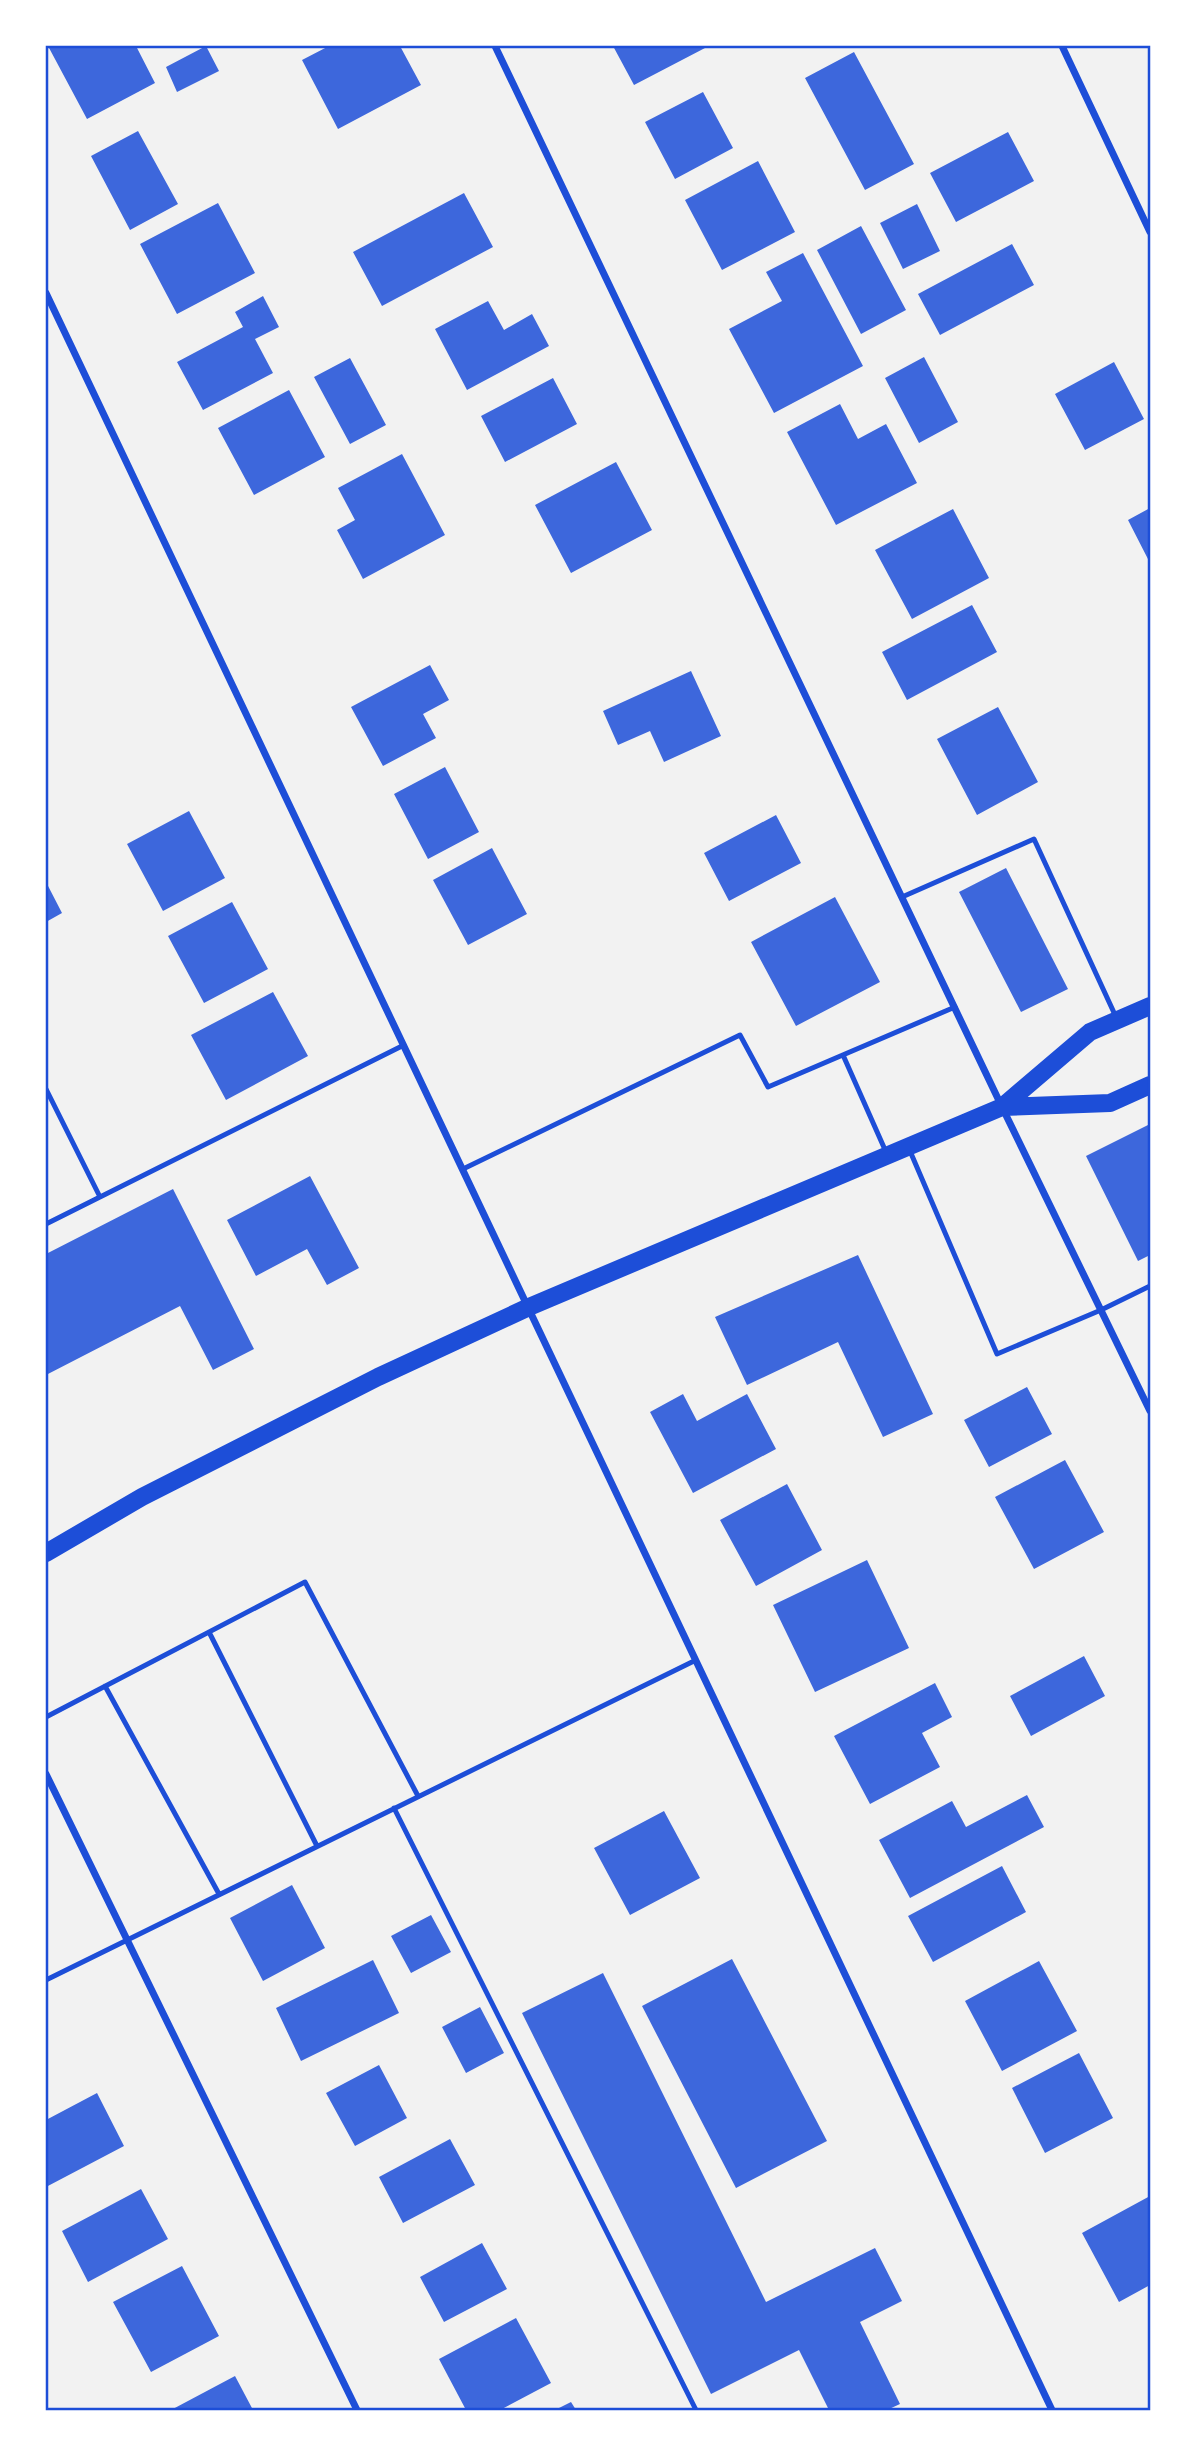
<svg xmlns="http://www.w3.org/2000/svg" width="1196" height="2456" font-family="Montserrat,sans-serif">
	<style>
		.building { fill: #3d67dc }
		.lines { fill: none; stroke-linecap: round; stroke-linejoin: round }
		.service { stroke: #1d4ed8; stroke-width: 5 }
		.minor { stroke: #1d4ed8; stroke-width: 7 }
		.primary { stroke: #1d4ed8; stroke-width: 18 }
		.neatline { fill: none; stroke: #1d4ed8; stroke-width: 2.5 }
	</style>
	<rect width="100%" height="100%" fill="#f2f2f2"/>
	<path class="building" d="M48,46H136L155,83L87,119Z
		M206,46L219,71L177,92L166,67Z
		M329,46H400L421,85L338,129L302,60Z
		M613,46H704L705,48L634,85Z
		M854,52L914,164L865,190L805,78Z
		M703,92L733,148L675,179L645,122Z
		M138,131L178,204L130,230L91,156Z
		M1008,132L1034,181L956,222L930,173Z
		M758,161L795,232L722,270L685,200Z
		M464,193L493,247L382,306L353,252Z
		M218,203L255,273L177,314L140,244Z
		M917,204L940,251L903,269L880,223Z
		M861,226L906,310L861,334L817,250Z
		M1012,244L1034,285L940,335L918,294Z
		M803,253L863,366L774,413L729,329L782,301L766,272Z
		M263,296L279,327L255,339L273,373L203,410L177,362L243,327L235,312Z
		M488,301L504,330L532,314L549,346L467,390L435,329Z
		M924,357L958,422L919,443L885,378Z
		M350,358L386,425L350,444L314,377Z
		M1114,362L1144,419L1085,450L1055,394Z
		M553,378L577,424L505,462L481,416Z
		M289,390L325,457L254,495L218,428Z
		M840,404L858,439L886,424L917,483L836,525L787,432Z
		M402,454L445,535L363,579L337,530L355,520L338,488Z
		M616,462L652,530L571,573L535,505Z
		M1150,508V563L1128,520Z
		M953,509L989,578L912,619L875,550Z
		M972,605L997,652L907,700L882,652Z
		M430,665L449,700L423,714L436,738L383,766L351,707Z
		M691,671L721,736L664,762L650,731L618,745L603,711Z
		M998,707L1038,782L977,815L937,739Z
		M445,767L479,832L428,859L394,794Z
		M189,811L225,878L163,911L127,844Z
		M776,815L801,863L729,901L704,853Z
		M492,848L527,914L468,945L433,880Z
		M1006,868L1068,989L1021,1012L959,892Z
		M46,882L62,913L46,922Z
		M835,897L880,982L796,1026L751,942Z
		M232,902L268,969L204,1003L168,936Z
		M273,992L308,1056L226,1100L191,1035Z
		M1150,1124V1255L1138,1261L1086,1156Z
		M310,1176L359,1268L327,1285L307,1249L256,1276L227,1220Z
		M173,1189L254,1349L213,1370L180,1306L46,1375V1254Z
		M858,1255L933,1414L883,1437L838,1342L747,1385L715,1317Z
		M1027,1387L1052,1434L989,1467L964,1420Z
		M683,1394L697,1421L747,1394L776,1449L693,1493L650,1412Z
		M1065,1460L1104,1532L1034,1569L995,1497Z
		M787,1484L822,1550L756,1586L720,1520Z
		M867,1560L909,1648L815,1692L773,1605Z
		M1084,1656L1105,1696L1031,1736L1010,1696Z
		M935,1683L952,1717L922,1733L940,1767L870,1804L834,1736Z
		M1027,1795L1044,1827L910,1898L879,1840L952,1801L966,1827Z
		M664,1811L700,1878L630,1915L594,1848Z
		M1002,1866L1026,1912L933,1962L908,1916Z
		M292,1885L325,1948L263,1981L230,1918Z
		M431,1915L451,1952L411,1973L391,1936Z
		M732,1959L827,2141L736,2188L642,2006Z
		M373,1960L399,2013L301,2061L276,2008Z
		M1039,1961L1077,2031L1002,2071L965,2001Z
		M603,1973L766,2302L875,2248L902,2301L860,2322L900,2404L887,2410H829L799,2350L711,2394L522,2013Z
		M480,2007L504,2053L466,2073L442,2027Z
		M1079,2053L1113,2118L1045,2153L1012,2088Z
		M379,2065L407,2118L355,2146L326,2093Z
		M97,2093L124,2146L46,2187V2120Z
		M450,2139L475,2185L403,2223L379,2177Z
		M141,2189L168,2239L88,2282L62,2231Z
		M1150,2196V2285L1119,2302L1082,2233Z
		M482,2243L507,2289L444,2322L420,2277Z
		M182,2266L219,2336L151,2372L113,2302Z
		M516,2318L551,2383L500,2410H466L439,2359Z
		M235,2376L253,2410H171Z
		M571,2402L576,2410H555Z"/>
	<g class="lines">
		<path class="service" d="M902,897L1034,839L1116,1017
			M843,1055L886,1152
			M46,1089L100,1197
			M910,1151L997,1354L1101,1310L1150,1286
			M463,1169L740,1035L768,1087L955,1007
			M46,1224L404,1045
			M209,1632L317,1846
			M105,1686L219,1894
			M46,1717L305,1582L418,1796
			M394,1808L696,2410
			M46,1980L694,1661"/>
		<path class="minor" d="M495,46L1002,1107L1150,1411
			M1062,46L1150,232
			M46,293L1052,2410
			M46,1774L357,2410"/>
		<path class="primary" d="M1002,1107L1110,1103L1150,1085
			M46,1553L142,1497L378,1377L529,1307L1002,1107L1090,1032L1150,1006"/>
	</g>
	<rect width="1196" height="2456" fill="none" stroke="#ffffff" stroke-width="94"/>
	<rect x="47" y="47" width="1102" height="2362" class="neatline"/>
</svg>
